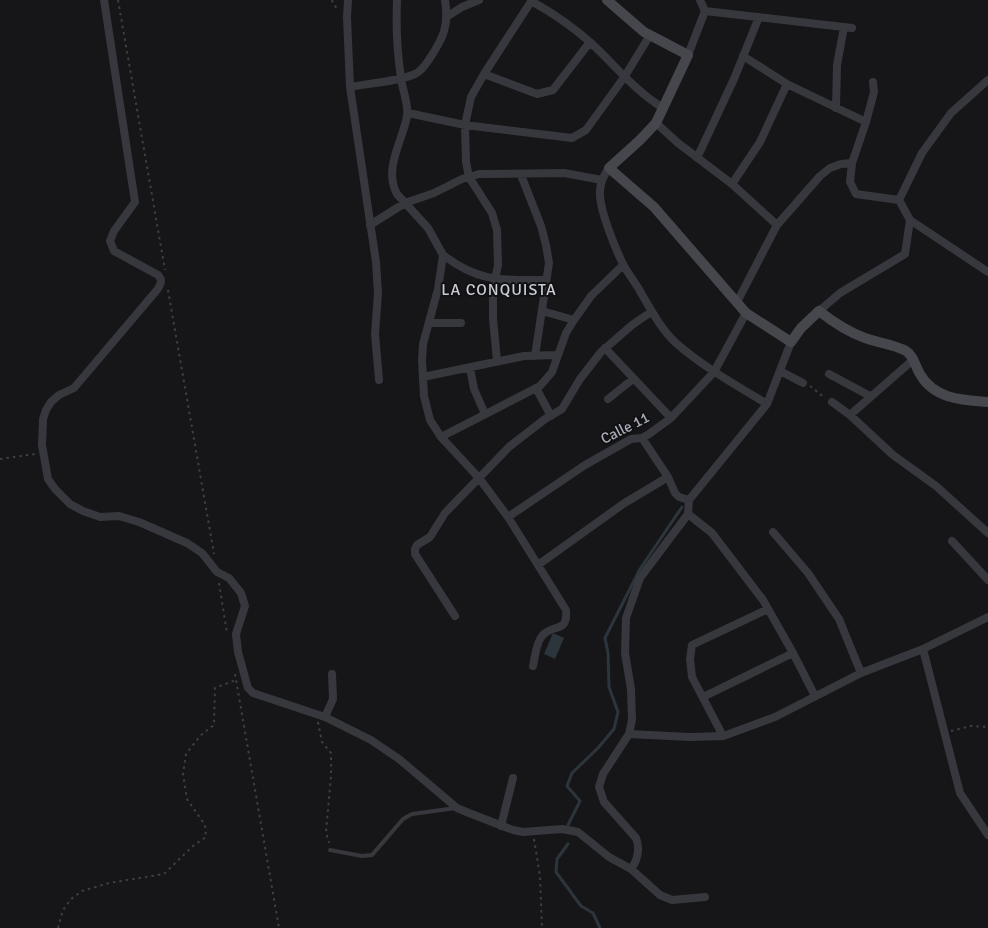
<svg xmlns="http://www.w3.org/2000/svg" width="988" height="928" font-family="Signika,sans-serif">
	<style>
		.water { fill: #2c353c }
		.lines { fill: none; stroke-linecap: round; stroke-linejoin: round }
		.stream { stroke: #2c353c; stroke-width: 3 }
		.path { stroke: #3d3f44; stroke-width: 2; stroke-dasharray: 2.5 4; stroke-linecap: butt }
		.lane { stroke: #37383d; stroke-width: 4 }
		.street { stroke: #37383d; stroke-width: 8 }
		.secondary { stroke: #45474d; stroke-width: 10 }
		.labels { text-anchor: middle; dominant-baseline: central; stroke-width: 4; stroke-linejoin: round; paint-order: stroke }
		.street-label { font-size: 15px; fill: #a8adb8; stroke: #111113 }
		.neighbourhood-label { font-size: 16px; letter-spacing: 1px; fill: #c9ccd4; stroke: #111113 }
	</style>
	<rect width="100%" height="100%" fill="#161618"/>
	<path class="water" d="M553,633L564,638L555,659L544,654Z"/>
	<g class="lines">
		<path class="stream" d="M568,825L580,801L567,786L572,773L598,748L614,729L618,712L609,687L608,653L605,638L640,569L682,507
			M568,844L557,859L556,872L581,906L593,913L600,928"/>
		<path class="path" d="M118,0L165,270
			M332,0L333,4L339,10
			M168,290L214,554
			M810,386L825,398
			M0,459L35,454
			M219,583L227,633
			M235,674L279,928
			M318,722L322,742L331,753V776L326,832L329,843
			M951,731L971,726L988,727
			M534,839L540,876L542,928
			M58,928L63,910L71,899L82,891L109,883L164,874L193,846L206,837L205,825L187,799L183,774L186,754L200,736L214,725L215,688L236,680"/>
		<path class="lane" d="M330,850L362,856L372,855L403,819L412,814L456,808"/>
		<path class="street" d="M104,0L135,202L114,231L110,241L114,251L158,275C163,280 161,284 157,290L74,388L59,395L51,402L46,410L43,419L42,445L48,479L55,489L70,504L83,511L100,517L119,516L139,522L187,543L202,553L217,572L229,578L241,593L245,606L236,634L238,652L248,688L253,693L325,717L371,740L399,759L457,808L469,813L513,830L523,832L562,829L578,832L609,857L631,869L660,895L672,900L705,897
			M348,0L347,17L350,87L376,262L378,293L375,334L379,380
			M397,0C396,25 397,52 401,78C402,89 409,104 407,116C403,140 383,169 397,194L428,228L443,255L438,289L423,344L422,360L424,396L430,420L441,437L540,386L552,372L566,333L574,320L591,296L623,265
			M700,0L705,11
			M531,1C553,13 573,27 591,43C615,65 635,91 663,108
			M705,11L852,28
			M448,16L462,7L479,0
			M688,55L705,11
			M743,56L787,84L866,122
			M484,74L537,94L553,90L590,42
			M873,82L874,92L866,122L852,163L850,182L856,194L899,200
			M350,87C369,83 397,82 415,74C422,71 426,64 430,58C444,37 449,25 445,0
			M836,108L837,65L844,27
			M408,113L465,125L572,138L586,130L625,76L650,35
			M656,123L678,143L732,184L777,225
			M697,158L734,79L759,17
			M609,168C603,176 599,185 600,196C601,213 615,248 623,264C628,274 636,283 641,293C651,310 661,329 676,343C703,367 736,385 767,404
			M521,175L541,226L546,245L549,263L535,356
			M732,184L760,142L787,84
			M899,200L922,153L951,113L988,80
			M910,220L988,272
			M370,225L405,203L434,193L462,179L479,174L564,173L602,180
			M443,255C480,283 502,280 546,280
			M737,302L777,225L820,176L830,168L841,164L852,163
			M542,311L574,320
			M819,311L840,293L905,254L910,220L899,200
			M430,323H461
			M605,348L671,418
			M497,361L493,319V289L498,265L497,230L492,213L469,177L466,162L465,125L471,97L484,74L532,0
			M470,368L474,389L485,414
			M780,371L803,383
			M829,374L870,396
			M423,377L524,356L557,355
			M536,388L551,416
			M608,399L633,379
			M832,402L850,415L893,455L936,486L988,533
			M850,415L914,359
			M441,437L479,478L508,517L566,610C568,634 553,623 542,636C536,643 535,657 533,666
			M642,438L668,477L675,493L679,497L689,500
			M688,514L712,533L763,600L793,653L815,696
			M508,517L585,465L631,439L642,438L649,434L671,418L714,372L746,313
			M773,532L808,573L839,619L861,673
			M952,541L988,580
			M538,565L623,504L668,477
			M455,616L415,554V549L417,545L430,537L445,513L510,446L545,419L562,409L580,379L601,352L632,325L651,312
			M923,649L960,793L988,835
			M703,697L793,653
			M325,717L333,699L332,674
			M629,734L690,737L723,736L729,734L775,717L861,673L923,649L988,617
			M723,736L692,677L690,659L692,645L768,609
			M501,826L513,778
			M631,869C638,860 640,848 636,838L604,802L599,787L603,774L629,734L632,720L631,689L625,653L626,618L640,578L688,514L689,500L767,404L791,342"/>
		<path class="secondary" d="M607,0L644,32L688,55L656,123L640,140L609,168L654,207L746,313L791,342L801,328L819,311C833,322 848,332 865,338C878,343 894,344 906,351C914,356 915,366 920,374C934,399 962,400 988,402"/>
	</g>
	<g class="labels">
		<g class="street-label">
			<text transform="translate(625 428) rotate(-27)">Calle 11</text>
		</g>
		<g class="neighbourhood-label">
			<text x="499" y="290">LA CONQUISTA</text>
		</g>
	</g>
</svg>
